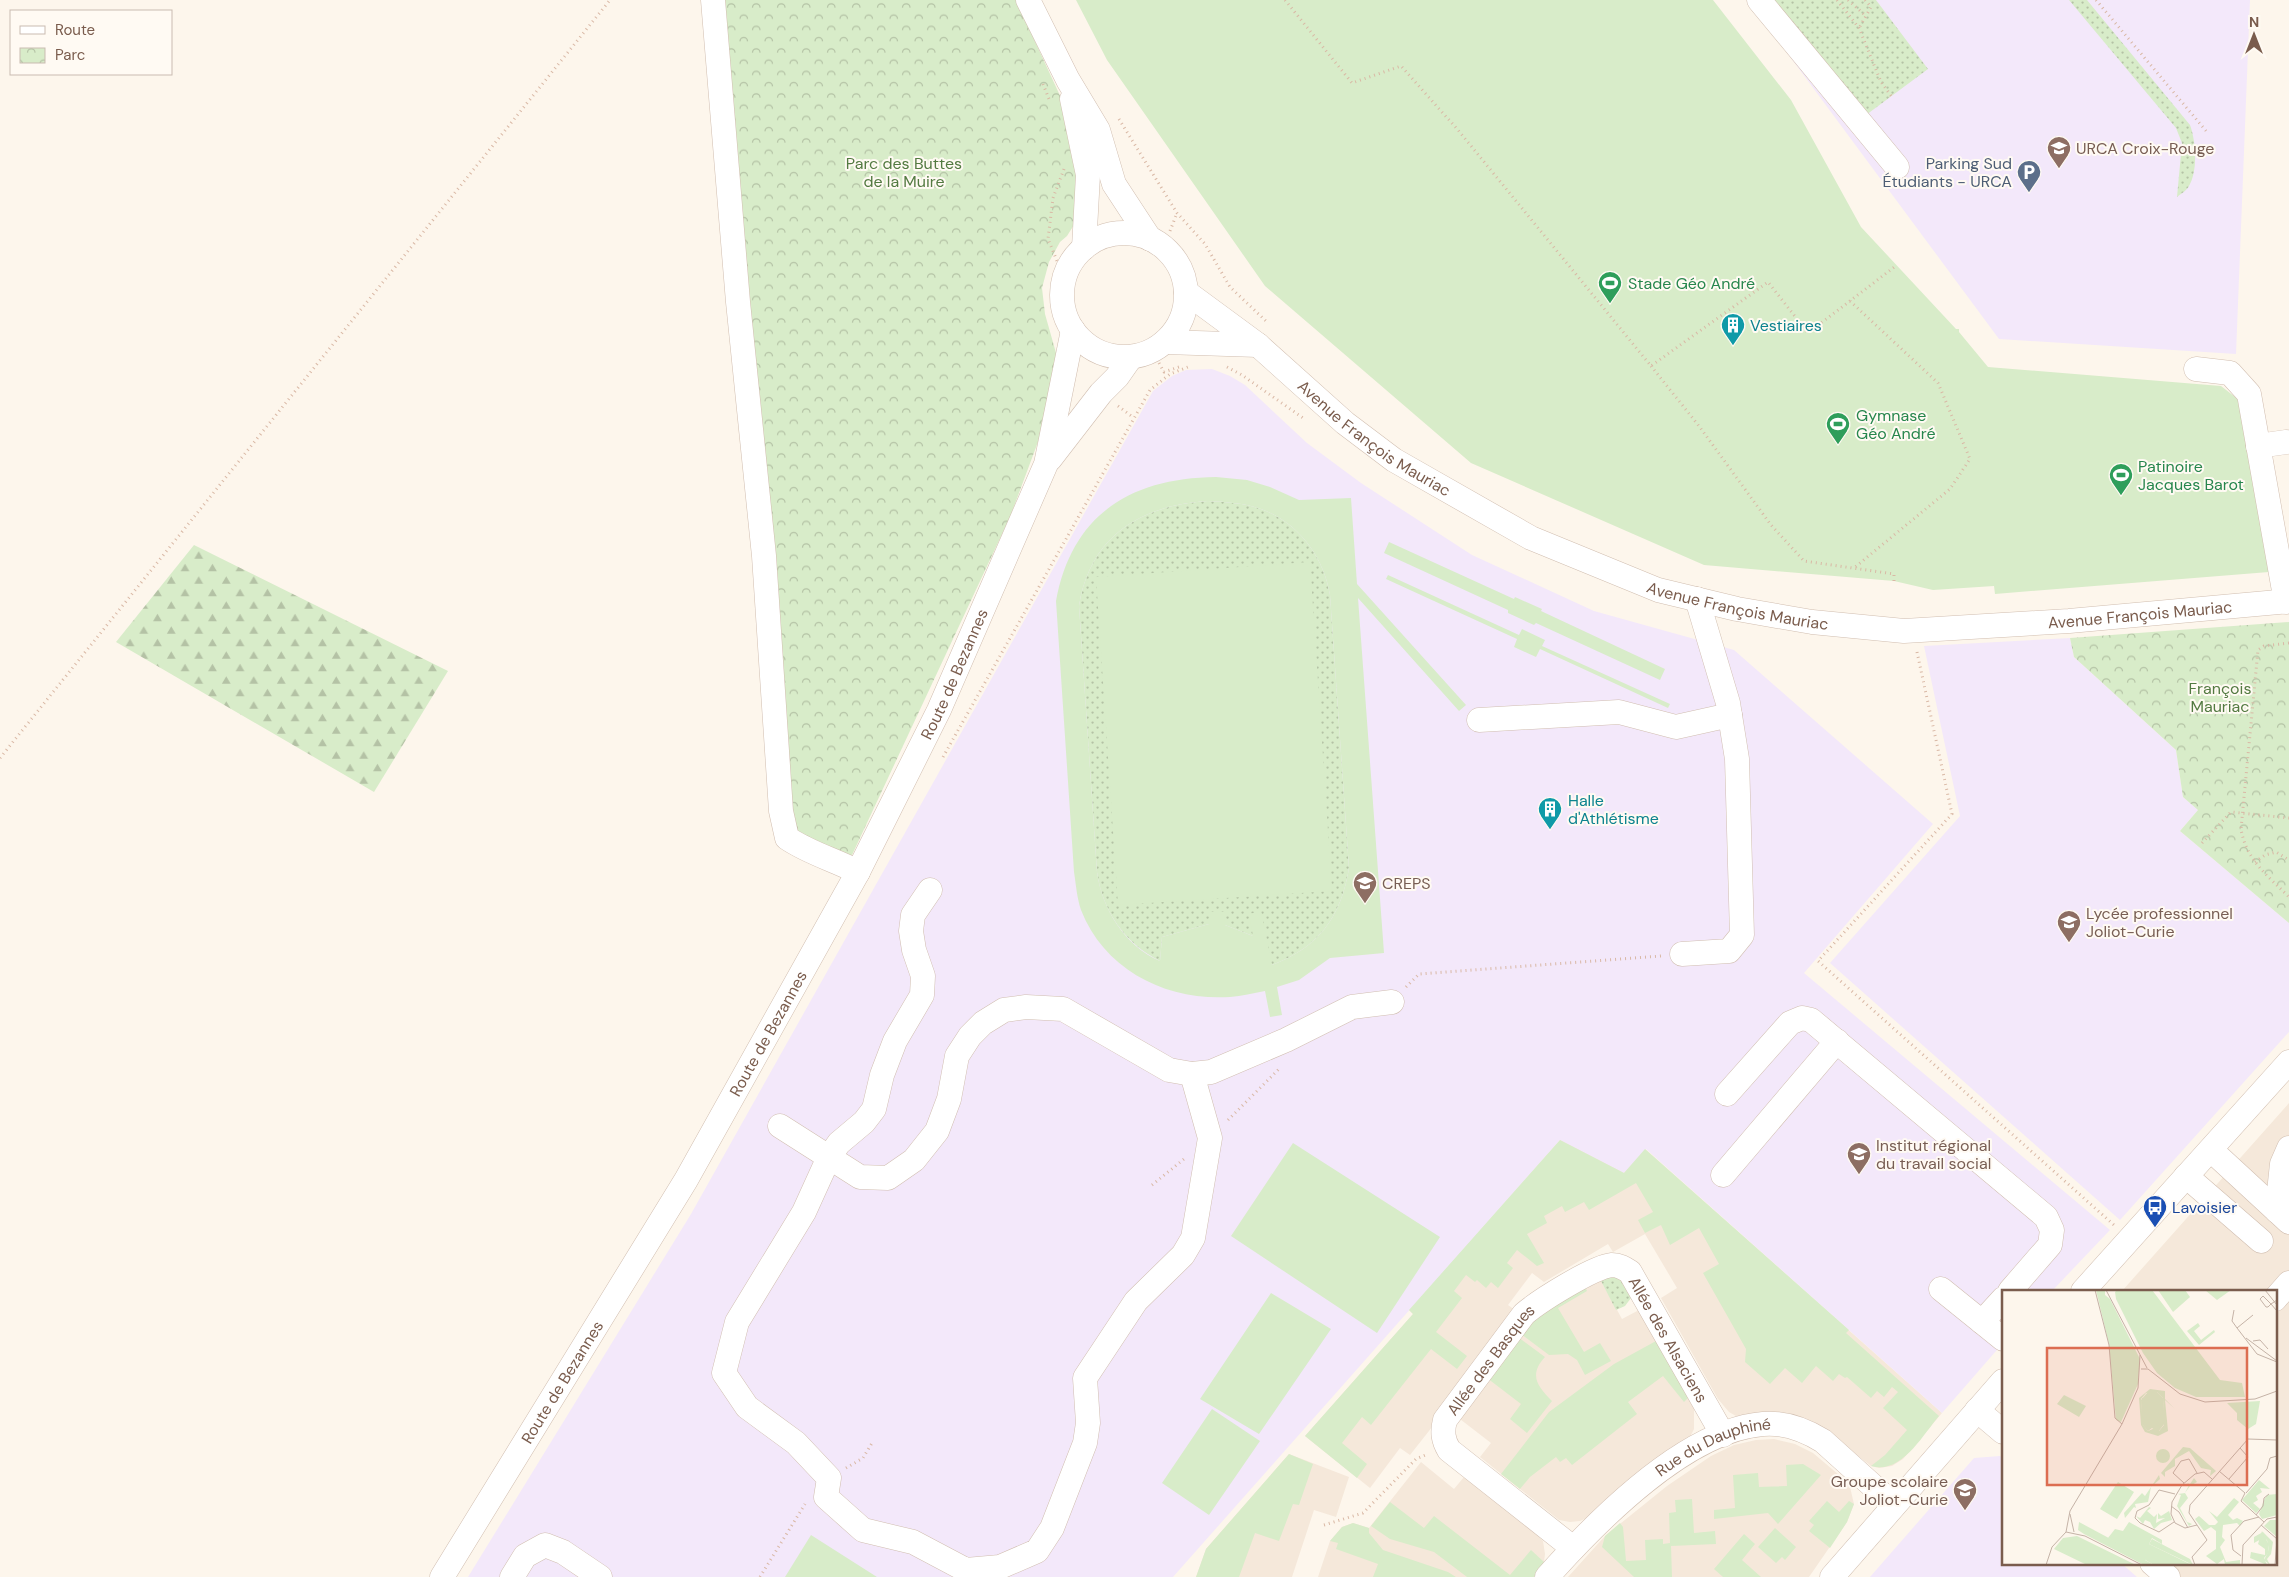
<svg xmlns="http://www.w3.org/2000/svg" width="2289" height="1577" font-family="'DM Sans',sans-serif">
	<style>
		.residential { fill: #f5e8da }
		.education { fill: #f3e8fa }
		.grass { fill: url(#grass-dots) }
		.forest { fill: url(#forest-firs) }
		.park { fill: url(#park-crowns) }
		.garden { fill: #d8ecc9; fill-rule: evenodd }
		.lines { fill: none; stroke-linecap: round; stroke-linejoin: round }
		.minor-casing { stroke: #d1beb0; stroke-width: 25 }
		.path { stroke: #d9b8a5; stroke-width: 3; stroke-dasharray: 1 4; stroke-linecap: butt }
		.minor { stroke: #fff; stroke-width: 24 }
		.labels { text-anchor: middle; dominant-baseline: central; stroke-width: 4; stroke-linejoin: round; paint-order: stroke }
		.education-label { font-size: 16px; fill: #785e54; stroke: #fffaf3; text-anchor: start }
		.park-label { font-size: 16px; fill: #537a41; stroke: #fffaf3 }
		.service-label { font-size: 16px; fill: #4e5e75; stroke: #fffaf3; text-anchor: end }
		.leisure-label { font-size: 16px; fill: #27864d; stroke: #fffaf3; text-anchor: start }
		.culture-label { font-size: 16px; fill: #0d838f; stroke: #fffaf3; text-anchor: start }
		.street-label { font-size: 16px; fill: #7a5c4d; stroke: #fffaf3 }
		.transit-label { font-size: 16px; fill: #164399; stroke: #fffaf3; text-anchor: start }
		.inset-road { fill: none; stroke: #c5b3a7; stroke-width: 1 }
		.view { fill: #dc6d51; fill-opacity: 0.15; stroke: #dc6d51; stroke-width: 2.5 }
		.inset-edge { fill: none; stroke: #7a5c4d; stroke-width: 2.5 }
	</style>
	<defs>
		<pattern id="grass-dots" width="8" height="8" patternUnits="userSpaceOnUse" patternTransform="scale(1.25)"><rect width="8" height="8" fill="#d8ecc9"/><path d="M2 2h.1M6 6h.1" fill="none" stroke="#b4c2a5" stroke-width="1.8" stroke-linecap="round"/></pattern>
		<pattern id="forest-firs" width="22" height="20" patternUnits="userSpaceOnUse" patternTransform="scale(1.25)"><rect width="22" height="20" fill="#d8ecc9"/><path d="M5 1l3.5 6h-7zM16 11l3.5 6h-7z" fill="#b4c2a5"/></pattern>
		<pattern id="park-crowns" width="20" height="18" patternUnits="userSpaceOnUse" patternTransform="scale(1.25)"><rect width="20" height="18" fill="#d8ecc9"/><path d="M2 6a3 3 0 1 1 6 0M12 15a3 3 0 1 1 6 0" fill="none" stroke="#b4c2a5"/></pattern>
	</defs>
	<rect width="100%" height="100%" fill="#fdf6ec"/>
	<path class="residential" d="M2289,1103V1577H2179L2163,1563H2275V1291H2122Z
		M1560,1140L1645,1149L1942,1413L1903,1459L1892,1466L1879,1468L1871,1466L1843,1444L1736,1416L1729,1412L1718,1399L1661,1298L1677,1288L1645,1234L1613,1252L1608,1244L1544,1282L1532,1273L1508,1305L1515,1310L1470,1379L1410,1455L1400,1448L1370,1488L1305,1436L1413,1314L1409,1310Z
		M1600,1279L1622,1319L1639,1310L1694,1409V1429L1688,1441L1589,1517L1580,1521L1570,1522L1559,1520L1480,1457L1491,1443L1456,1416L1533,1319Z
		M1774,1439L1795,1444L1813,1453L1845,1480L1850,1487L1854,1504L1847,1522L1809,1577H1568L1605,1536L1667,1486L1711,1456L1734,1445L1756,1440Z
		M1289,1454L1349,1477L1336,1517L1314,1510L1292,1577H1196L1206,1549Z
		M1421,1462L1454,1489L1464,1477L1537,1535L1543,1541L1545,1554L1544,1562L1534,1577H1318L1330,1541L1342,1527L1353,1523L1369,1528Z"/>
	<path class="education" d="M1748,0H2250L2236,354L1999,339Z
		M1212,369L1230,376L1245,385L1307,443L1361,483L1472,555L1594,611L1734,650L1933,824L1804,973L2110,1230L2052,1291H2003V1343L1942,1413L1646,1149L1624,1173L1560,1140L1173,1577H468L691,1214L1153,391L1172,376L1186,370Z
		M2070,638L2074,657L2176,750L2183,797L2198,810L2180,831L2289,923V1032L2120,1220L1830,963L1960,816L1924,646Z
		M2000,1456L2003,1458V1563H2121L2137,1577H1870L1974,1458Z"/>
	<path class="grass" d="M1770,0H1876L1928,69L1866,115Z
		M2069,0H2087L2190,125C2196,141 2198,171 2189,186C2187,190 2181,194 2177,197L2182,143L2176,128Z
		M1208,501C1226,502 1244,503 1261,509C1298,522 1324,557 1330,595L1349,868C1341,917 1319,947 1272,965L1253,936L1225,925L1209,924L1162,937L1160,961C1125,944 1102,910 1097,872L1079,606C1090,536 1141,505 1208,501Z
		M1604,1276L1623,1277L1631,1298L1625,1306L1616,1310L1600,1279Z"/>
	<path class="forest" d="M194,545L448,671L374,792L116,642Z"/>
	<path class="park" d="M717,0H1016L1062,100L1078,167L1079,217L1067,236L1060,242L1049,262L1042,288L1045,314L1058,360L1048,415L1010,517L852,855L841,856L794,839Z
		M2289,622V923L2180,831L2198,810L2183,797L2176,750L2074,657L2070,638Z"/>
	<path class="garden" d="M1076,0H1713L1791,100L1861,227L1956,329H1959V332L1988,367L2221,386L2239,400L2269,572L1995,594L1994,586L1933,590L1894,581L1704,565L1471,463L1265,286L1107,60Z
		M1216,477L1247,480L1270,487L1299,500L1351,498L1357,584L1466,705L1459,711L1358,598L1384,953L1330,958L1299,980L1277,987L1282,1015L1270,1017L1265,991C1253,993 1242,996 1230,997C1167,1001 1105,971 1081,910C1077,898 1076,885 1074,872L1056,601C1072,514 1131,478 1216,477ZM1208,501C1226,502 1244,503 1261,509C1298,522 1324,557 1330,595L1349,868C1341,917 1319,947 1272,965L1261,911L1249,914L1253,936L1225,925L1224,912H1209V924L1162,937L1160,961C1125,946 1102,909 1097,872L1079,606C1090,536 1141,505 1208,501Z
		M1389,542L1514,599L1515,597L1542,609L1541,611L1665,669L1660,680L1536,623L1534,625L1508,613V610L1384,553Z
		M1310,562L1332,891L1118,905L1096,577Z
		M1388,575L1519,635L1522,629L1545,640L1542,646L1670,704L1668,708L1540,649L1536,657L1514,647L1517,639L1386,579Z
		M1560,1140L1624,1173L1645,1149L1849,1330L1846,1333L1939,1416C1922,1436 1901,1475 1871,1466L1885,1455L1907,1430L1883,1408L1898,1392L1892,1387L1884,1397L1877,1391L1871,1398L1847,1377L1845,1378L1839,1374L1833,1381L1816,1366L1802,1383L1785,1368L1770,1384L1745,1362L1746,1349L1703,1273L1719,1264L1699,1228L1670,1245L1661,1225L1645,1233L1638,1220L1653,1212L1636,1183L1589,1210L1584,1202L1565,1212L1562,1206L1544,1216L1547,1223L1527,1234L1544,1263L1537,1266L1517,1250L1507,1263L1513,1268L1498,1288L1491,1282L1486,1288L1477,1280L1475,1282L1466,1275L1454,1291L1462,1298L1436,1332L1467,1356L1457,1369L1431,1349L1371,1425L1362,1417L1342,1443L1367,1464L1357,1478L1305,1436L1413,1314L1409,1310Z
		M1293,1143L1440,1237L1377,1333L1231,1236Z
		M1585,1287L1587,1291L1558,1308L1584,1352L1600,1343L1611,1361L1585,1375L1577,1360L1568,1354L1549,1355L1521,1334L1533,1319Z
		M1271,1293L1331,1329L1259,1434L1200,1399Z
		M1518,1337L1545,1357C1528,1375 1538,1387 1552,1401L1527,1433L1510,1419L1521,1404L1487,1378Z
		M1656,1341L1688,1398L1684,1402L1663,1376L1628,1402L1637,1414L1572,1465L1566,1458L1560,1462L1556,1457L1530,1477L1520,1489L1501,1474L1549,1412L1614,1364Z
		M1212,1409L1260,1441L1209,1515L1162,1483Z
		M1289,1454L1313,1464L1299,1505L1293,1504L1279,1541L1255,1533L1239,1577H1196L1206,1549Z
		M1803,1464L1821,1475L1778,1524L1768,1513L1714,1519V1510L1735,1508L1733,1475L1758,1473L1759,1487L1787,1486L1786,1465Z
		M1692,1499L1694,1533L1715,1531L1716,1544L1671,1546L1672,1577H1634L1602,1547L1605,1536L1620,1523L1623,1527L1626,1561L1646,1560L1645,1540L1663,1539V1544L1670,1543L1669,1513L1676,1512L1675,1500Z
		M1827,1501L1839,1512L1849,1501L1854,1504L1847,1522L1830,1548L1809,1531L1814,1525L1809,1521Z
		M1390,1502L1424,1528L1434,1516L1510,1575L1531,1550L1544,1562L1534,1577H1467L1434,1552L1390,1539L1371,1526Z
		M1353,1523L1369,1528V1533L1383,1550L1448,1572L1456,1577H1373L1378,1564L1336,1549L1338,1543L1330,1541L1342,1527Z
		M1775,1528L1796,1547L1785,1560L1782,1557L1776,1563L1758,1547Z
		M1744,1534L1755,1544L1742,1560L1761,1577H1723L1714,1569Z
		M811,1535L877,1577H785Z"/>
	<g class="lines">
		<g class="minor-casing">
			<g id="minor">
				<path d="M713,0L738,302L764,556L781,811L787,838C809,853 835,860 858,872"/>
				<path d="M1028,0L1068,80L1098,130L1114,184L1150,239"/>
				<path d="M1759,0L1897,167"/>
				<path d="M1072,99L1088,175L1084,248"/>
				<circle cx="1124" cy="295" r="62"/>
				<path id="s1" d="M1186,292L1258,345L1345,423L1394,460L1531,538L1658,590L1737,609L1812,622L1904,631L2069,621L2289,601"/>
				<path d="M1165,342L1258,345"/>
				<path d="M2196,369L2230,373L2249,394L2286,602"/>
				<path d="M2258,446L2286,442"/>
				<path d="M1050,459L1101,393L1117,377L1131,357"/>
				<path d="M1479,720L1619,712L1676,727L1730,715"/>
				<path d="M930,890L913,915L911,931L914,950L923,976L922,995L895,1041L882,1075L874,1109L864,1122L839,1143L829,1157L804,1212L737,1322L724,1373L747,1407L796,1443L829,1478L826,1497L863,1530L913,1542L966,1570L1000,1567L1037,1551L1052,1528L1085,1443L1088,1423L1085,1378L1136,1301L1183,1255L1193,1238L1210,1138L1192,1074"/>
				<path d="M1682,954L1729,951L1742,935L1737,759L1728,703L1697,599"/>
				<path d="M1727,1094L1790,1023L1802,1018L1811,1020L2046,1217L2052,1230L2050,1245L2010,1291"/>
				<path d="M780,1126L860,1177L888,1178L914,1160L937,1131L949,1099L957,1056L970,1036L983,1023L1004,1010L1026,1007L1063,1009L1169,1070L1192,1074L1211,1072L1286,1040L1352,1007L1392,1002"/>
				<path d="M2211,1150L2289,1222"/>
				<path d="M1723,1175L1837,1041"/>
				<path d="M2186,1176L2261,1241"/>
				<path d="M2277,1211L2282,1164L2289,1148"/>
				<path d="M1941,1289L2003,1339"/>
				<path d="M2083,1291L2289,1062"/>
				<path d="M2275,1299L2289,1283"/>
				<path d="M1982,1322L2003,1299"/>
				<path d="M1977,1410L2003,1432"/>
				<path id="s2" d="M1573,1548L1449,1450C1443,1440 1442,1432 1445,1420L1524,1314C1539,1301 1593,1267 1612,1265C1619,1265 1624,1268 1630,1272L1723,1435"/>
				<path d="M2152,1563L2168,1577"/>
				<path id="s3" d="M442,1577L686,1180L858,872L939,710L1046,464L1073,330"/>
				<path d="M512,1577L525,1556L545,1545L563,1552L600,1577"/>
				<path id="s4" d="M1547,1577C1596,1522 1686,1430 1763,1424C1785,1422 1805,1430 1823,1441L1894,1505"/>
				<path d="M1832,1577L2003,1381"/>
			</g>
		</g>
		<path class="path" d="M1285,0L1352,83L1401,66L1458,130L1651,366L1768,282L1808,333L1897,265
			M1837,0L1859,28L1881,82L1892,97
			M1848,0L1866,16L1859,28
			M1865,0L1871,7L1866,16
			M2096,0L2207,132
			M1043,84L1049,99
			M1119,119L1177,213L1205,244L1230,287L1266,321
			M1064,169L1053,198L1048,239L1064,278
			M1170,231L1177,213
			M1850,301L1938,383L1970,459L1950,489L1854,568
			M1159,363L1164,372L1182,366
			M1651,366L1699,426L1771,525L1804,561L1894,574V581
			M1227,367L1242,375L1303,418
			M1118,406L1134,418
			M2289,643L2264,646L2258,650L2241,829C2246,860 2268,876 2289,897
			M1917,652L1952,814L1818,961L2114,1225
			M943,757L1150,390L1170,374L1188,367
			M0,758L610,0
			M2202,843L2231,812L2289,818
			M2255,862L2265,855L2276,852L2289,860
			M1406,987L1419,974L1661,956
			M1228,1120L1280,1068
			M1152,1185L1184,1159
			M846,1468L863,1458L872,1443
			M1324,1525L1363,1513L1416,1459L1428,1454
			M760,1577L805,1504"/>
		<use href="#minor" class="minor"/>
	</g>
	<defs>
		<g id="university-pin" transform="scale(1.25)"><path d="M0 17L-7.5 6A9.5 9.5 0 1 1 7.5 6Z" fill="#8d6e63" stroke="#fffaf3"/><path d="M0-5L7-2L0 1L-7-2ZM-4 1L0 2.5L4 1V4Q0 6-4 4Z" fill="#fff"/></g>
		<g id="parking-pin" transform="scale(1.25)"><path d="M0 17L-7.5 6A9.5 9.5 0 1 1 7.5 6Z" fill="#5c6f8a" stroke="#fffaf3"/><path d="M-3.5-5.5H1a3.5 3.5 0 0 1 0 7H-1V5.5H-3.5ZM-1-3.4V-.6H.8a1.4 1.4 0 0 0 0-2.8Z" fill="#fff"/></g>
		<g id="stadium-pin" transform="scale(1.25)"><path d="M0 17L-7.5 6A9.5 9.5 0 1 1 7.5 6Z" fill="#2e9e5b" stroke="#fffaf3"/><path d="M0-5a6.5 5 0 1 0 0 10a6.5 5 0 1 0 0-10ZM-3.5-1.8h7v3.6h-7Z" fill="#fff"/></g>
		<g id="building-pin" transform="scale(1.25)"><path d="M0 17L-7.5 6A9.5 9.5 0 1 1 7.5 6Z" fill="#0f9aa8" stroke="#fffaf3"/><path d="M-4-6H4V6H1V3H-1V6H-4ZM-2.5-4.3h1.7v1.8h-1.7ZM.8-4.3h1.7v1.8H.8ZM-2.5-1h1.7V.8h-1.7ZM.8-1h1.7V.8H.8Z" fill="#fff"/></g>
		<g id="school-pin" transform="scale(1.25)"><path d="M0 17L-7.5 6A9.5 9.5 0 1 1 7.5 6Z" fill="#8d6e63" stroke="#fffaf3"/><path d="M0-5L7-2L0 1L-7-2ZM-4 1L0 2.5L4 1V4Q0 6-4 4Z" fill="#fff"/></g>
		<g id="bus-pin" transform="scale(1.25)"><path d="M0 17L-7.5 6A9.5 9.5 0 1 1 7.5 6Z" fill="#1a4fb4" stroke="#fffaf3"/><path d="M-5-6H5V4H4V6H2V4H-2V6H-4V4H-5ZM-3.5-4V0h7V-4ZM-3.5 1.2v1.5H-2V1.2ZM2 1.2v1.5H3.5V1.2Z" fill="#fff"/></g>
	</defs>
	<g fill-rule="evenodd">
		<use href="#university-pin" x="2059" y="148"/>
		<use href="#parking-pin" x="2029" y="172"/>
		<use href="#stadium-pin" x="1610" y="283"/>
		<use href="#building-pin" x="1733" y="325"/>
		<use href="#stadium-pin" x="1838" y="424"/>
		<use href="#stadium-pin" x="2121" y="475"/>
		<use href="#building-pin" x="1550" y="809"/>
		<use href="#university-pin" x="1365" y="883"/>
		<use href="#school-pin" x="2069" y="922"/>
		<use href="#university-pin" x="1859" y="1154"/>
		<use href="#bus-pin" x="2155" y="1207"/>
		<use href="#school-pin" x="1965" y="1490"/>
	</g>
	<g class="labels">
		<g class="education-label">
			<text x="2076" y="148">URCA Croix-Rouge</text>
			<text x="1382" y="883">CREPS</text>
			<text x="2086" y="913">Lycée professionnel<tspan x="2086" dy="18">Joliot-Curie</tspan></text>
			<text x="1876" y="1145">Institut régional<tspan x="1876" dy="18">du travail social</tspan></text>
			<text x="1948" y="1481" text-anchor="end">Groupe scolaire<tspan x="1948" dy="18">Joliot-Curie</tspan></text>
		</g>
		<g class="park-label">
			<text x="904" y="163">Parc des Buttes<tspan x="904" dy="18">de la Muire</tspan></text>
			<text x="2220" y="688">François<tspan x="2220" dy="18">Mauriac</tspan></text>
		</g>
		<g class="service-label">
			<text x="2012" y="163">Parking Sud<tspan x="2012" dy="18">Étudiants - URCA</tspan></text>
		</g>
		<g class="leisure-label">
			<text x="1628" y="283">Stade Géo André</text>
			<text x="1856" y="415">Gymnase<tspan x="1856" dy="18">Géo André</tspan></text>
			<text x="2138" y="466">Patinoire<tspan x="2138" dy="18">Jacques Barot</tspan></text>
		</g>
		<g class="culture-label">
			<text x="1750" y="325">Vestiaires</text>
			<text x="1568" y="800">Halle<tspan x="1568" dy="18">d'Athlétisme</tspan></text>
		</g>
		<g class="street-label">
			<text stroke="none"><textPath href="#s1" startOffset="239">Avenue François Mauriac</textPath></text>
			<text stroke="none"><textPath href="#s1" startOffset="644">Avenue François Mauriac</textPath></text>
			<text stroke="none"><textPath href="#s1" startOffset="1049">Avenue François Mauriac</textPath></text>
			<text stroke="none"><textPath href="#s3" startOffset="1039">Route de Bezannes</textPath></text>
			<text stroke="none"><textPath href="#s3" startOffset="634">Route de Bezannes</textPath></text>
			<text stroke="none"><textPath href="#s2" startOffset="520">Allée des Alsaciens</textPath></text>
			<text stroke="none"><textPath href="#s2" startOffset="265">Allée des Basques</textPath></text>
			<text stroke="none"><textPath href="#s3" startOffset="229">Route de Bezannes</textPath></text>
			<text stroke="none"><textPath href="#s4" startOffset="215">Rue du Dauphiné</textPath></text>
		</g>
		<g class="transit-label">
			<text x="2172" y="1207">Lavoisier</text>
		</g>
	</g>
	<g transform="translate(2002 1290)">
		<rect width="275" height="275" fill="#fdf6ec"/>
		<path d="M156,0H183L188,7L171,22ZM203,0H229L215,10ZM196,33L198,36L192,41L199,50L212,40L213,42L197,55L185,41ZM146,102H155L161,108L163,133L156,142L150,138L146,141L140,134L139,110ZM77,232L144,268L143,270L152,275H142L82,244L76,240Z" fill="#d8ecc9"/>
		<path d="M62,105L84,116L77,127L55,114Z" fill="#d8ecc9"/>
		<path d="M94,0H103V5L108,9L138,69L136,94L119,132L114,130L107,54ZM258,111L254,134L246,139L235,130V123L225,113ZM257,190L268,199L258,198L260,202L254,206L256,210L251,213L258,219L254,223L240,210ZM275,204V225L260,229L257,224L262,210L265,205ZM232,208L237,212L226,225L231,230L235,228L241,231L238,236L235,233L221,235L220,247L223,250L218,257L224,272L238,270V275H223L222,269L215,274L204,266L214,259V241L209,237L202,241L193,229L197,226L207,235H213L216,232L207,221L215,227ZM260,241L266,253L274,251L266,253L267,262L262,268L265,275L248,268L249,262L263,265V259L256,254ZM75,246L134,275H85L52,259L61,248ZM150,249L188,269L191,275L147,254Z" fill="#d8ecc9"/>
		<path d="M115,0H150L218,90L240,93L243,107H194L173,98L155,83L141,63L114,9L113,2ZM148,99L163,101V109L173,119L163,110L166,141L156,146L143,142L139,135L137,108ZM155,102L161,108L162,135L157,141L155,137L146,141L141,135L139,109L144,103ZM159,107L161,135L142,137L140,108ZM181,157L188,158L214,181L208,186L209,180L199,178L187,161L173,169V176L163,182V187L159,183ZM154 166a7 7 0 1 1 14 0a7 7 0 1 1-14 0ZM157,185L158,189L149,197L146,212L133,214L134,218L132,217L123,228L122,223L140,203L143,206ZM192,188L195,192L188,196L183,203L186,208L178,218L185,232L190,234L187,236L175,216L179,205L176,204L183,203L187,195L185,193L188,194ZM116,192L132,202L115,229L98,219ZM147,217L149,218L145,221L152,227L155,224L154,233L163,228L156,229V223L159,226L167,221L170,230L159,233L152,239L148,232L143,230L141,234L134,226L138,228ZM268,230H275V247L262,236ZM127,232L160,250V254L150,248L147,254L190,275H152L106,248L113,239L121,241ZM261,242L271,252L269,264L265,269L268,275L262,270L267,260L265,250L261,248L252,253V247Z" fill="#d8ecc9" fill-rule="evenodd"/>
		<path class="inset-road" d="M93,0L107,55L113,128L120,134M104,0L145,78M263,0L275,15M275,10L269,14L266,17H264L258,9L261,6L269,14L275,21M232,20L230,31L235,38M251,25L235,38L255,64L275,72M244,48L275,71M251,51L258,50L266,59M139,79H146L178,104L203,112L253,109L275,101M217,181L243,203L239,211L262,232M227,189L246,167L238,158M182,193L171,183L179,171L187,169L195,183M244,203L265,179L268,168L275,166M147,215L135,221L133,228L138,233L157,242L172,232M147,215L157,200L173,204M169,216L177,222L186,238M68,224L72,242M254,225L261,216L262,208L267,204M195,235L183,238L173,233L169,224L170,212L180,195L193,184L202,182L210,189M259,235L275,249L273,275M64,242L68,221L120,134L136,98L138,65M64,242L83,246L140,275M239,266L231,260L229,245L242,231L257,227M44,275L50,257L64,242M193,275L190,267L205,250L187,223L188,215L246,149L275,150M240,275L241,255L265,229L275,227"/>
		<path class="view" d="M45,58H245V195H45Z"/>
		<rect width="275" height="275" class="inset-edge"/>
	</g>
	<rect x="10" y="10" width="162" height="65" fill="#fffaf3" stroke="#cabbb1"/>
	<rect x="20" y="26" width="25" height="8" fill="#ffffff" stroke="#cabbb1"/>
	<text x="55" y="35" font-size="15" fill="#7a5c4d">Route</text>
	<rect x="20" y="48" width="25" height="15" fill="url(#park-crowns)" stroke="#cabbb1"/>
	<text x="55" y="60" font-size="15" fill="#7a5c4d">Parc</text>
	<g transform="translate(2254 35)" stroke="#fffaf3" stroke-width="4" paint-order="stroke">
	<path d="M0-4L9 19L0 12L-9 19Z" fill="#7a5c4d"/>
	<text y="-8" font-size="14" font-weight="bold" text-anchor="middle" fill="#7a5c4d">N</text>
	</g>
</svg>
